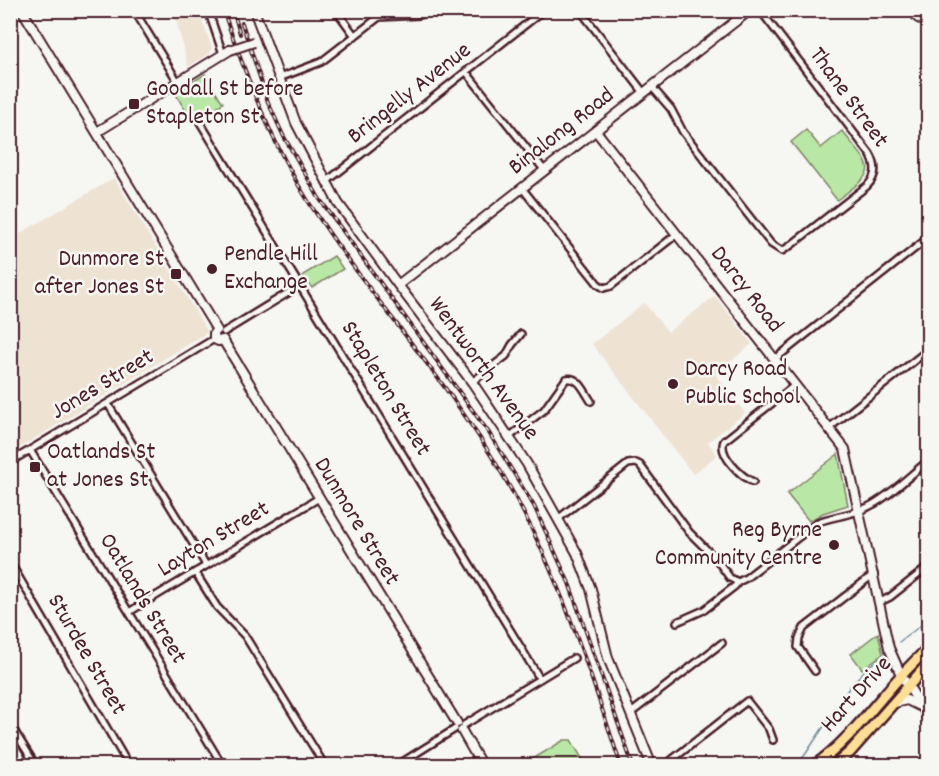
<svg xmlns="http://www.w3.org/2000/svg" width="939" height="776" font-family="Dekko,sans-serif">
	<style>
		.built { fill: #eee2d3 }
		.green { fill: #b9e7a5; stroke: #828368; stroke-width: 1.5 }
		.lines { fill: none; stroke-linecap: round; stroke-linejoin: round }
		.stream { stroke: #728e9f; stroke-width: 1.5 }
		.street-casing { stroke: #4a1f2b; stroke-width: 10 }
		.secondary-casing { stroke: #4a1f2b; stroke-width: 12 }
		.highway-casing { stroke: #4a1f2b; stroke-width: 14 }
		.street { stroke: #f6f6f2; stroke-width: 5 }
		.secondary { stroke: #f6f6f2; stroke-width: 8 }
		.highway { stroke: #fcde96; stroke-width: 9 }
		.rail-casing { stroke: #4a1f2b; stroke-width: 4 }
		.rail { stroke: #f6f6f2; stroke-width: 1.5; stroke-dasharray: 4.5; stroke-linecap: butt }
		.secondary-bridge-casing { stroke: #4a1f2b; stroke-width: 12; stroke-linecap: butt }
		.secondary-bridge { stroke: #f6f6f2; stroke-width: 8 }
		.poi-dot { fill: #4a1f2b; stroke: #f6f6f2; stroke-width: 2 }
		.labels { text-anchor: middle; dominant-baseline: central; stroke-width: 5; stroke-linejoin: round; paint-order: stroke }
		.poi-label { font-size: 24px; fill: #4a1f2b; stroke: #f6f6f2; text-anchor: start }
		.street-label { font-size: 24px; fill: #4a1f2b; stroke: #f6f6f2 }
	</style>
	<rect width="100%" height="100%" fill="#f6f6f2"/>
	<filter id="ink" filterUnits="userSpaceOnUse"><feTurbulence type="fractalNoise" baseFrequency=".0167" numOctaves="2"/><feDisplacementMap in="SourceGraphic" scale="12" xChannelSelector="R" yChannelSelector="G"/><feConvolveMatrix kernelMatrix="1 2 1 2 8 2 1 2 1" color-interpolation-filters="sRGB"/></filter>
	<g filter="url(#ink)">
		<path class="built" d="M174,11H199L212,48L210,53L188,67Z
			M114,178L208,332L11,453V239Z
			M715,296L752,344L715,374L745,413L708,442L717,455L693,474L592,344L644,303L668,332Z"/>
		<path class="green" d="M205,74L223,103L206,114L203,112L196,113L191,120L175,93Z
			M806,130L821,148L842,131C874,171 880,168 837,200L791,142Z
			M334,256L343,269L312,288L303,275Z
			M838,454L848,505L823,513L809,521L787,494Z
			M878,633L883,654L862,669L851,654Z
			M564,740H571L586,765H523Z"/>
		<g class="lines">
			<path class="stream" d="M899,642L928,620
				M795,766L805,755L851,685L868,667L883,656"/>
			<g class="street-casing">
				<path id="street" d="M134,10L178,82
					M208,10L223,54
					M336,10L355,36
					M580,10L644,93
					M467,73L545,171
					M279,78L321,62L379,17L420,15
					M652,87L671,109L683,132L771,244L782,251L790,246L867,186C877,176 877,166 870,154L760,10
					M198,119L540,679
					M326,182L544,10
					M522,188L598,284L604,288L611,286L677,234
					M224,332L301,285
					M775,359L928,238
					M472,382L506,356L512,345L521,334
					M108,404L206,565
					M829,428L928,350
					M509,437L544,410L566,379C579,376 584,391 591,401
					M30,450L223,766
					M10,462L214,339
					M753,482C741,476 718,455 724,441L795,385
					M558,519L628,464L636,463L640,465L689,532L717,560L730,578L738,582L746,578L818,522C834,516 853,515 868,507C889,497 910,475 928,461
					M10,562L129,766
					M195,572L217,607L245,636L325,766
					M880,602L890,597L928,567
					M129,612L319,498
					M677,622L704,610L735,586L738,582
					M815,671L798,647L799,638L804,628L874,574
					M631,713L722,643
					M10,724L36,766
					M464,725L574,658
					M396,766L455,729
					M664,766L747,701L769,729L773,740"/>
			</g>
			<g class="secondary-casing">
				<path id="secondary" d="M22,10L217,330
					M254,10L296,123L338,203L398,285L472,382L527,464L577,553L591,589L608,658L652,766
					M912,10L918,18L928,23
					M596,131L845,449L889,648L901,675L928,716
					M97,132L230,50
					M398,285L750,10
					M217,330L214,333V339L218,341L223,340
					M223,340L457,723
					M894,703L907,700L919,706
					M462,731L482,766"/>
			</g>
			<g class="highway-casing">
				<path id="highway" d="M814,766C859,734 887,684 928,649
					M834,766L850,752L928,664"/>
			</g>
			<use href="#street" class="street"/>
			<use href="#secondary" class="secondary"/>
			<use href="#highway" class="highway"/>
			<g class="rail-casing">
				<path id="rail" d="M223,10C247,78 271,143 310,204C370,298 448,380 504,477C557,567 588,667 621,766
					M233,10L240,34
					M242,23L268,102L283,135L319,198L489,433L534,506L569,583L633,766"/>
			</g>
			<use href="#rail" class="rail"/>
			<g class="secondary-bridge-casing">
				<path id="secondary-bridge" d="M230,50L254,42"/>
			</g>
			<use href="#secondary-bridge" class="secondary-bridge"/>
		</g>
	</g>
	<g class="poi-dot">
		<rect x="128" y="98" width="12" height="12" rx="3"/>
		<circle cx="212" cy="269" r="6"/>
		<rect x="170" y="268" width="12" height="12" rx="3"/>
		<circle cx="673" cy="384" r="6"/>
		<rect x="29" y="461" width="12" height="12" rx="3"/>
		<circle cx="834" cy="545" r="6"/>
	</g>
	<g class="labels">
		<g class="poi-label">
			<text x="146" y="90">Goodall St before<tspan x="146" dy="28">Stapleton St</tspan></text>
			<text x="224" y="255">Pendle Hill<tspan x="224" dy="28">Exchange</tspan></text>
			<text x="164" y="260" text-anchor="end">Dunmore St<tspan x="164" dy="28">after Jones St</tspan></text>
			<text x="685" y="370">Darcy Road<tspan x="685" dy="28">Public School</tspan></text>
			<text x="47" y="453">Oatlands St<tspan x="47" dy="28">at Jones St</tspan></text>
			<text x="822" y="531" text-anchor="end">Reg Byrne<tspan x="822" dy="28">Community Centre</tspan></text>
		</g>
		<g class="street-label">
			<text transform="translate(410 94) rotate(-38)">Bringelly Avenue</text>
			<text transform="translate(848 98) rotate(54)">Thane Street</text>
			<text transform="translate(562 132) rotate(-38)">Binalong Road</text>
			<text transform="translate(746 290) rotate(52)">Darcy Road</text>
			<text transform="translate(483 369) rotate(54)">Wentworth Avenue</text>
			<text transform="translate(103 385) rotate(-31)">Jones Street</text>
			<text transform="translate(385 389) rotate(59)">Stapleton Street</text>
			<text transform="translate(356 522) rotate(59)">Dunmore Street</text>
			<text transform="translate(214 540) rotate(-31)">Layton Street</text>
			<text transform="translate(142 599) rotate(59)">Oatlands Street</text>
			<text transform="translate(86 655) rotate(60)">Sturdee Street</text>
			<text transform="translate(857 695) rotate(-48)">Hart Drive</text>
		</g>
	</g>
	<rect width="939" height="776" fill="none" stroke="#f6f6f2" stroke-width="36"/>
	<rect x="18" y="18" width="903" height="740" fill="none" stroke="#4a1f2b" stroke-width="2" filter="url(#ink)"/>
</svg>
